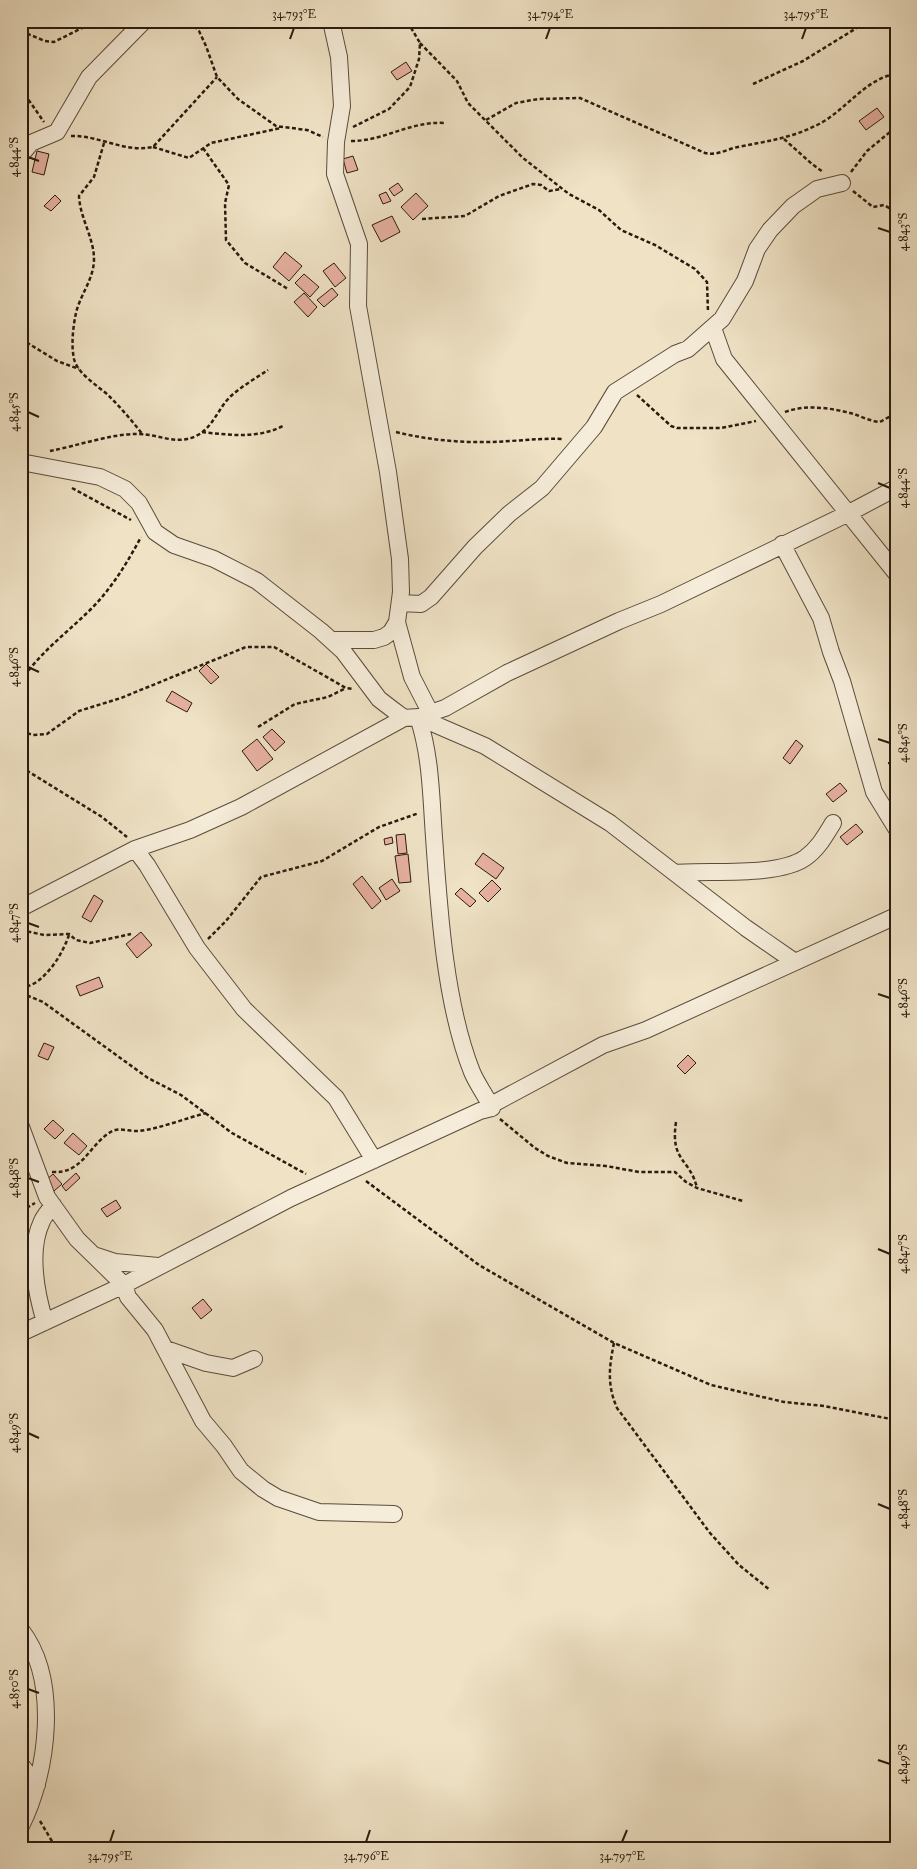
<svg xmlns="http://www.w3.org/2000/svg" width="917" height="1869" font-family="'IM FELL Great Primer',serif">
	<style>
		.building { fill: #e7b1a1; stroke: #2a1a0e }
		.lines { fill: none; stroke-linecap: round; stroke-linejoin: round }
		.minor-casing { stroke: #5b4c3c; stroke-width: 18 }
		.path { stroke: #2a1a0e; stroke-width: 2.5; stroke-dasharray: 4 2.5; stroke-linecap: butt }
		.minor { stroke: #f5ecd9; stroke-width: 16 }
		.ticks { fill: none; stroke: #2a1a0e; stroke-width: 2 }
		.neatline { fill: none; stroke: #2a1a0e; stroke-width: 2 }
		.ticks-label { font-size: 12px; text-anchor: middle; fill: #2a1a0e }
	</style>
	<rect width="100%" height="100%" fill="#efe2c5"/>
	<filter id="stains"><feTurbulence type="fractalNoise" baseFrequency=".004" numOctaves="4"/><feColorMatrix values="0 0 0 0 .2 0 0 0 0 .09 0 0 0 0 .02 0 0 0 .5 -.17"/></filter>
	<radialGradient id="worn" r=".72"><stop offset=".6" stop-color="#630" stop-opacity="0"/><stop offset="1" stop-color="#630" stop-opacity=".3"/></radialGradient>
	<path class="building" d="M406,62L412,71L397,80L391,72Z
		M877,108L884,117L866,130L859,121Z
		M37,151L49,154L44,175L32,172Z
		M353,156L358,170L347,173L343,159Z
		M398,183L403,190L394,196L389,189Z
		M386,192L391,201L383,204L379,195Z
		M416,193L428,206L413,220L401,207Z
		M55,195L61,201L51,211L44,206Z
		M392,216L400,232L381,242L372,225Z
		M285,252L302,266L289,281L273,267Z
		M334,263L346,278L335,287L323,271Z
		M304,274L319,287L310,297L295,283Z
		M332,288L338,295L324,307L317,300Z
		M304,293L317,307L308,317L294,302Z
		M206,664L219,677L211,684L199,671Z
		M172,691L192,703L187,712L166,701Z
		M272,729L285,742L275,751L263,737Z
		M257,739L273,759L257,771L242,751Z
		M796,740L803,746L790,764L783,758Z
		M896,756V772L888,763Z
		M840,783L847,791L833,802L826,794Z
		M856,824L863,832L847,845L840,837Z
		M405,834L407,853L398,854L396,835Z
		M392,837L393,843L385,845L384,839Z
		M483,853L504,868L496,879L475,864Z
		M408,854L411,882L399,883L395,856Z
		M362,876L381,901L372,909L353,884Z
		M392,879L400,891L386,900L379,888Z
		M492,880L501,889L488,902L479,893Z
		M461,888L476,901L470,907L455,894Z
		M94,895L103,901L91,922L82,917Z
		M141,932L152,945L137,958L126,944Z
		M99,977L103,987L80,996L76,986Z
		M44,1043L54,1047L48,1060L38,1056Z
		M688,1055L696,1063L685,1074L677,1066Z
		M53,1120L64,1130L55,1139L44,1129Z
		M73,1133L87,1146L79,1155L64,1143Z
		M76,1173L80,1178L66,1191L62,1186Z
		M53,1174L62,1184L54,1191L45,1181Z
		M116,1200L121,1208L107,1217L101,1209Z
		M21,1232L30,1234L24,1253L21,1252Z
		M203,1299L212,1310L201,1319L192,1308Z"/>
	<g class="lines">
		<g class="minor-casing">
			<path id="minor" d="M331,21L339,57L342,106L336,142L335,174L359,244L358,306L388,472L400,559L401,592L397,622L391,632L384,637L374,640H331
				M895,21L896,22
				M21,155L31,143L57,132L89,77L144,21
				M713,328L724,359L896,573
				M21,462L100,477L125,489L139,503L155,532L174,545L214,559L257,581L321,631L343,651L379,699L392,709L404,718L418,717L485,746L610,823L746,928L795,962
				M782,544L821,618L831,652L842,681L874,792L896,828
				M401,603L421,604L431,597L475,547L509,514L542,488L594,427L615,392L675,354L688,349L722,319L745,281L757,249L770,230L793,206L817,189L842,183
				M397,622L412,677L431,714
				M135,849L147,865L197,948L244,1009L336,1098L374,1160
				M676,873C709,870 778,877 805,858C818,849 825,836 833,823
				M21,908L135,849L190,830L241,807L404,718
				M492,1108C486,1096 477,1084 472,1072C445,1004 439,910 434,837C431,796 431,756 418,717L445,708L507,673L619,621L661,604L847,514L896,488
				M21,1127L47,1197L77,1239L124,1285L128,1297L155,1330L203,1421L224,1446L241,1471L263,1489L278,1498L319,1512L394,1514
				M97,1256L115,1262L158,1266
				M45,1322C36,1293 28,1250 42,1221C44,1216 49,1211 53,1205
				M21,1333L124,1285L291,1198L480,1111L492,1108L491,1105L603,1045L646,1030L896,916
				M166,1349L206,1363L233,1368L254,1359
				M21,1630C60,1680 48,1773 21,1826
				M21,1765L37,1785"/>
		</g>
		<path class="path" d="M190,21L199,31L206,46L217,77L238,99L276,126L307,130L323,137
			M21,31L45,41L54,42L96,21
			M420,43L457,81L468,103L523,158L569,194L599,210L621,230L655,245L695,269L707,282L708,312
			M753,84L803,61L868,21
			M21,89L44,122
			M486,120L516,103L538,99L580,98L705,153C717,156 727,149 738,147C768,141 792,138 819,124C845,111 866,78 896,74
			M353,127L389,109L410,87L419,59L420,43L407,21
			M71,136C99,135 124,153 153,147L217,77
			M784,139L812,164L823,172
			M351,141C385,141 409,121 445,123
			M104,143L94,177L79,196C80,218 94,238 94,259C94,279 80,295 76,313C73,327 71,345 74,359C78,375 99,386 110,397C122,409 133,422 143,435
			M153,147L189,158L211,143L281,128
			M203,148L229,185L225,203L226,240L245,263L288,289
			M851,172L867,151L896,127
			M853,191L873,207L884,205L896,212
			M422,219L465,216L499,196L533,184L541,185L549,191L561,189
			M21,339L57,361L79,369
			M637,395L671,426L677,428H721L756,421
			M785,412C806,404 832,408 854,414C862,417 870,421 880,422L896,413
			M202,432C230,435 257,439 283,426
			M396,432C432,441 472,444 510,441C529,440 545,438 564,439
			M50,451C76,446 111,434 136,434C157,433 175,446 196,436C213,428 218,408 231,396C242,386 256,378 268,370
			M72,488L131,520
			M21,681C40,652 67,633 91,609C112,588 127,563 141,537
			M258,727L295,704L328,697L346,688
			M21,731L33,735L47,734L79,711L121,698L246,647H274L346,688L353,689
			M21,767L102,817L127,837
			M21,930L44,935L69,934L76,940L90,943L131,934
			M208,939L226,921L261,877L322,861L379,827L419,813
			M21,990C26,986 33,985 38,981C53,969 63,952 69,935
			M21,993L43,1002L148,1078L181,1095L232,1133L306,1174
			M500,1119L535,1148L548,1156L567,1163L606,1166L639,1172H675L686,1182L697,1188L743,1201
			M676,1122C670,1162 690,1158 697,1188
			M52,1172C82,1174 88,1147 109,1133C118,1126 129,1132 139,1131C158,1129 187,1118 206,1113
			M366,1181L479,1265L614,1343L711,1385L784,1402L824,1406L896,1420
			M21,1211L35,1203
			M614,1343C609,1367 607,1385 617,1408L710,1533L739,1565L770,1590
			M40,1821L56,1848"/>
		<use href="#minor" class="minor"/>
	</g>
	<path class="ticks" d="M290,39L294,28M546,39L550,28M802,39L806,28M28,157L39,161M878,228L890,232M28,412L39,417M878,483L890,488M28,667L39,672M878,739L890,743M28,923L39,927M878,994L890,998M28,1178L39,1182M878,1249L890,1254M28,1433L39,1438M878,1504L890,1509M28,1689L39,1693M878,1760L890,1764M110,1842L114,1830M366,1842L370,1830M622,1842L627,1830"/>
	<rect width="917" height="1869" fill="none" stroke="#efe2c5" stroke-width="55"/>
	<rect x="28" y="28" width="862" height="1814" class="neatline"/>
	<g class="ticks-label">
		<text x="294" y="18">34.793°E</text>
		<text x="550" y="18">34.794°E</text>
		<text x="806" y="18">34.795°E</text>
		<text transform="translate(14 157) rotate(-90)" y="4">4.844°S</text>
		<text transform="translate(903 232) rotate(-90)" y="4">4.843°S</text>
		<text transform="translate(14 412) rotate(-90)" y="4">4.845°S</text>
		<text transform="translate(903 488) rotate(-90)" y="4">4.844°S</text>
		<text transform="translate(14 667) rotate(-90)" y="4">4.846°S</text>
		<text transform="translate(903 743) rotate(-90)" y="4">4.845°S</text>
		<text transform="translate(14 923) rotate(-90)" y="4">4.847°S</text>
		<text transform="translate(903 998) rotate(-90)" y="4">4.846°S</text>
		<text transform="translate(14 1178) rotate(-90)" y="4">4.848°S</text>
		<text transform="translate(903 1254) rotate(-90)" y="4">4.847°S</text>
		<text transform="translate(14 1433) rotate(-90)" y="4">4.849°S</text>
		<text transform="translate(903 1509) rotate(-90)" y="4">4.848°S</text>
		<text transform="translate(14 1689) rotate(-90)" y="4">4.850°S</text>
		<text transform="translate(903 1764) rotate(-90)" y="4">4.849°S</text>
		<text x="110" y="1860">34.795°E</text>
		<text x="366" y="1860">34.796°E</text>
		<text x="622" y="1860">34.797°E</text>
	</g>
	<rect width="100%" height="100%" filter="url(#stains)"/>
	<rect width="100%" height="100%" fill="url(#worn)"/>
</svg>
